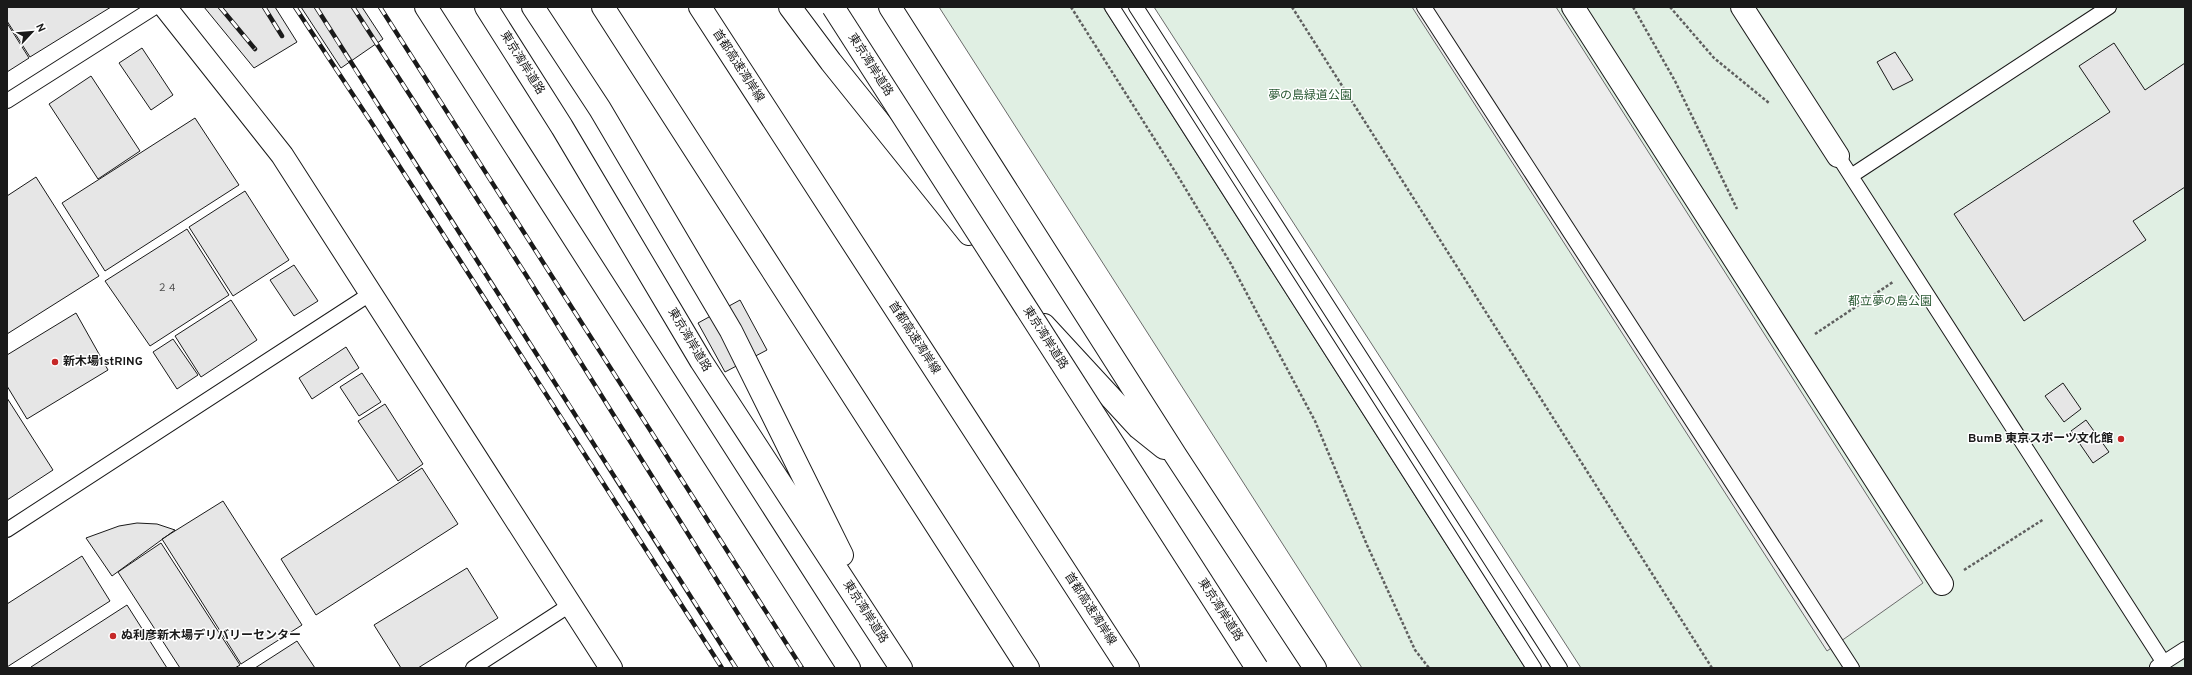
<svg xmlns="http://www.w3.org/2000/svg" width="2192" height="675" font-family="Overpass,'Noto Sans JP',sans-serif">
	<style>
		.green { fill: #e0efe3; stroke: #6a6a6a }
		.parking { fill: #ededed; stroke: #6a6a6a }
		.building { fill: #e6e6e6; stroke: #1a1a1a }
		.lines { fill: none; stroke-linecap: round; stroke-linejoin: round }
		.lane-casing { stroke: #1a1a1a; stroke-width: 16 }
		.street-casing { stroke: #1a1a1a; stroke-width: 24 }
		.secondary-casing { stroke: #1a1a1a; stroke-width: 24 }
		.highway-casing { stroke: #1a1a1a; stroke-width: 24 }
		.path { stroke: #5f5f5f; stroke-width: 2.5; stroke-dasharray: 3 2; stroke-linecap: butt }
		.lane { stroke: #fff; stroke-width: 14 }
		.street { stroke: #fff; stroke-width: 22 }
		.secondary { stroke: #fff; stroke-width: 22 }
		.highway { stroke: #fff; stroke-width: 22 }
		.rail-casing { stroke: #1a1a1a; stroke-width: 4.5 }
		.rail { stroke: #fff; stroke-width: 3; stroke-dasharray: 9; stroke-linecap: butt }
		.highway-bridge-casing { stroke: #1a1a1a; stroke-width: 24; stroke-linecap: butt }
		.highway-bridge { stroke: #fff; stroke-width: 22 }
		.poi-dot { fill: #c62828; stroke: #fff; stroke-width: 1.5 }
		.labels { text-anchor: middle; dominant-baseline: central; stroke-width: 3; stroke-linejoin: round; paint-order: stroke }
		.number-label { font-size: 10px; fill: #4d4d4d }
		.street-label { font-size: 12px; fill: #1a1a1a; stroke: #fff }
		.park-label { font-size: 12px; fill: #2b5a34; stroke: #fff }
		.poi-label { font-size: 12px; font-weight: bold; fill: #1a1a1a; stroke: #fff; text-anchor: start }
	</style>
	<rect width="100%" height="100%" fill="#fff"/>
	<path class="green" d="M939,7H1103L1525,668H1362Z
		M1154,7H2185V668H1581Z"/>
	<path class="parking" d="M1412,7H1556L1923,583L1827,651Z"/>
	<path class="building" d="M7,7H111L30,57L7,21Z
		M204,7H275L297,42L254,68Z
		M301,7H362L383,39L341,68Z
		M7,23L29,58L7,72Z
		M2114,43L2145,90L2185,63V187L2133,221L2146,240L2024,321L1954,214L2110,112L2079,66Z
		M142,48L173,95L151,110L119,63Z
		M1895,52L1913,80L1893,90L1877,62Z
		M91,76L140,151L98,179L49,104Z
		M195,118L239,185L105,271L62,203Z
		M36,177L99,276L7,334V196Z
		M245,191L289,260L233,296L189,227Z
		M187,229L229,295L150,346L105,281Z
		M294,265L318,301L294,316L270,280Z
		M231,300L257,340L201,377L175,336Z
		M740,300L767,350L725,372L698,323Z
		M76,313L108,370L27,419L7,386V355Z
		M173,339L198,375L177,389L153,352Z
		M346,347L359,368L312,399L299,378Z
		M362,373L381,402L359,416L340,387Z
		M2063,383L2081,409L2064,422L2045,396Z
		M7,398L53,470L7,500Z
		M385,404L423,464L398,481L358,421Z
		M2086,420L2109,452L2093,463L2071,431Z
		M422,468L458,524L316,615L281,559Z
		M223,501L302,625L241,664L162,539Z
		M137,523L157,524L175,530L112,576L86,538L119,526Z
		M161,543L240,665L235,668H180L118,572Z
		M82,556L110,601L7,667V604Z
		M467,568L498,618L418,668H401L374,625Z
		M127,605L167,668H32L31,667Z
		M297,641L315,668H255Z"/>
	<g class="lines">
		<g class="lane-casing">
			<path id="lane" d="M1112,7L1534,668
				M1136,7L1560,668
				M1424,7L1852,668
				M7,101L155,7
				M1838,156L2164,663
				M1851,176L2109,7
				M7,530L370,294
				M2157,667L2185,649
				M473,668L570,605"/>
		</g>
		<g class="street-casing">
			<path id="street" d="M1573,7L1942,584
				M1742,7L1838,156"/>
		</g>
		<g class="secondary-casing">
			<path id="secondary" d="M165,7L282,155L611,668"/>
		</g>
		<g class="highway-casing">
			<path id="highway" d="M426,7L849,668
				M486,7L562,127L701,361L901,668
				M533,7L600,109L731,331L842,555
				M603,7L1028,668
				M700,7L1128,668
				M790,7L831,62L969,234
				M890,7L1176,456L1315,668
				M1044,325L1139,428L1164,448"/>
		</g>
		<path class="path" d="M1071,7L1176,173L1231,264L1315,421L1367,545L1415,650L1429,668
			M1292,7L1712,668
			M1633,7L1675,81L1737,209
			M1670,7L1714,58L1769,103
			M1815,334L1893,282
			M1964,570L2044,519"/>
		<use href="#lane" class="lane"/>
		<use href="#street" class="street"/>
		<use href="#secondary" class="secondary"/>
		<use href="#highway" class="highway"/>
		<g class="rail-casing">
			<path id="rail" d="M220,7L255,49
				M264,7L282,36
				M295,7L371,122L722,668
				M316,7C455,228 597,447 736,668
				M353,7L526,275L772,668
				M380,7L802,668"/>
		</g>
		<use href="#rail" class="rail"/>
		<g class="highway-bridge-casing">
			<path id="highway-bridge" d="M833,7L1257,668"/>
		</g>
		<use href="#highway-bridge" class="highway-bridge"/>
	</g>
	<g class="poi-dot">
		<circle cx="55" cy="362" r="4"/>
		<circle cx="2121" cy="439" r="4"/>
		<circle cx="113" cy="636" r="4"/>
	</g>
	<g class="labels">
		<g class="number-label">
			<text x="167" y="288">２４</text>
		</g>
		<g class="street-label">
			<text transform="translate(522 63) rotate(58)">東京湾岸道路</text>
			<text transform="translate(870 65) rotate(57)">東京湾岸道路</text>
			<text transform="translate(738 66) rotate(57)">首都高速湾岸線</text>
			<text transform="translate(914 338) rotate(57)">首都高速湾岸線</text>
			<text transform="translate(1045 338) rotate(57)">東京湾岸道路</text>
			<text transform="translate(689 340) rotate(59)">東京湾岸道路</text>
			<text transform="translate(1090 609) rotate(57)">首都高速湾岸線</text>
			<text transform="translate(1220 610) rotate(57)">東京湾岸道路</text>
			<text transform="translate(865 612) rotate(57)">東京湾岸道路</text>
		</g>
		<g class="park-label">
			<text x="1310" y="96">夢の島緑道公園</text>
			<text x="1890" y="302">都立夢の島公園</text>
		</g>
		<g class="poi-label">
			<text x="63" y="362">新木場1stRING</text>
			<text x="2113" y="439" text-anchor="end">BumB 東京スポーツ文化館</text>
			<text x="121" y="636">ぬ利彦新木場デリバリーセンター</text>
		</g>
	</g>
	<rect width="2192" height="675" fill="none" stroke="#1a1a1a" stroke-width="16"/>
	<g transform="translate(32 32) rotate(64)" stroke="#ffffff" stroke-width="3" paint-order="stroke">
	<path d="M0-3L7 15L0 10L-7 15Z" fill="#1a1a1a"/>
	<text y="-6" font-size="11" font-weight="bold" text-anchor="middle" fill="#1a1a1a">N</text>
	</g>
</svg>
